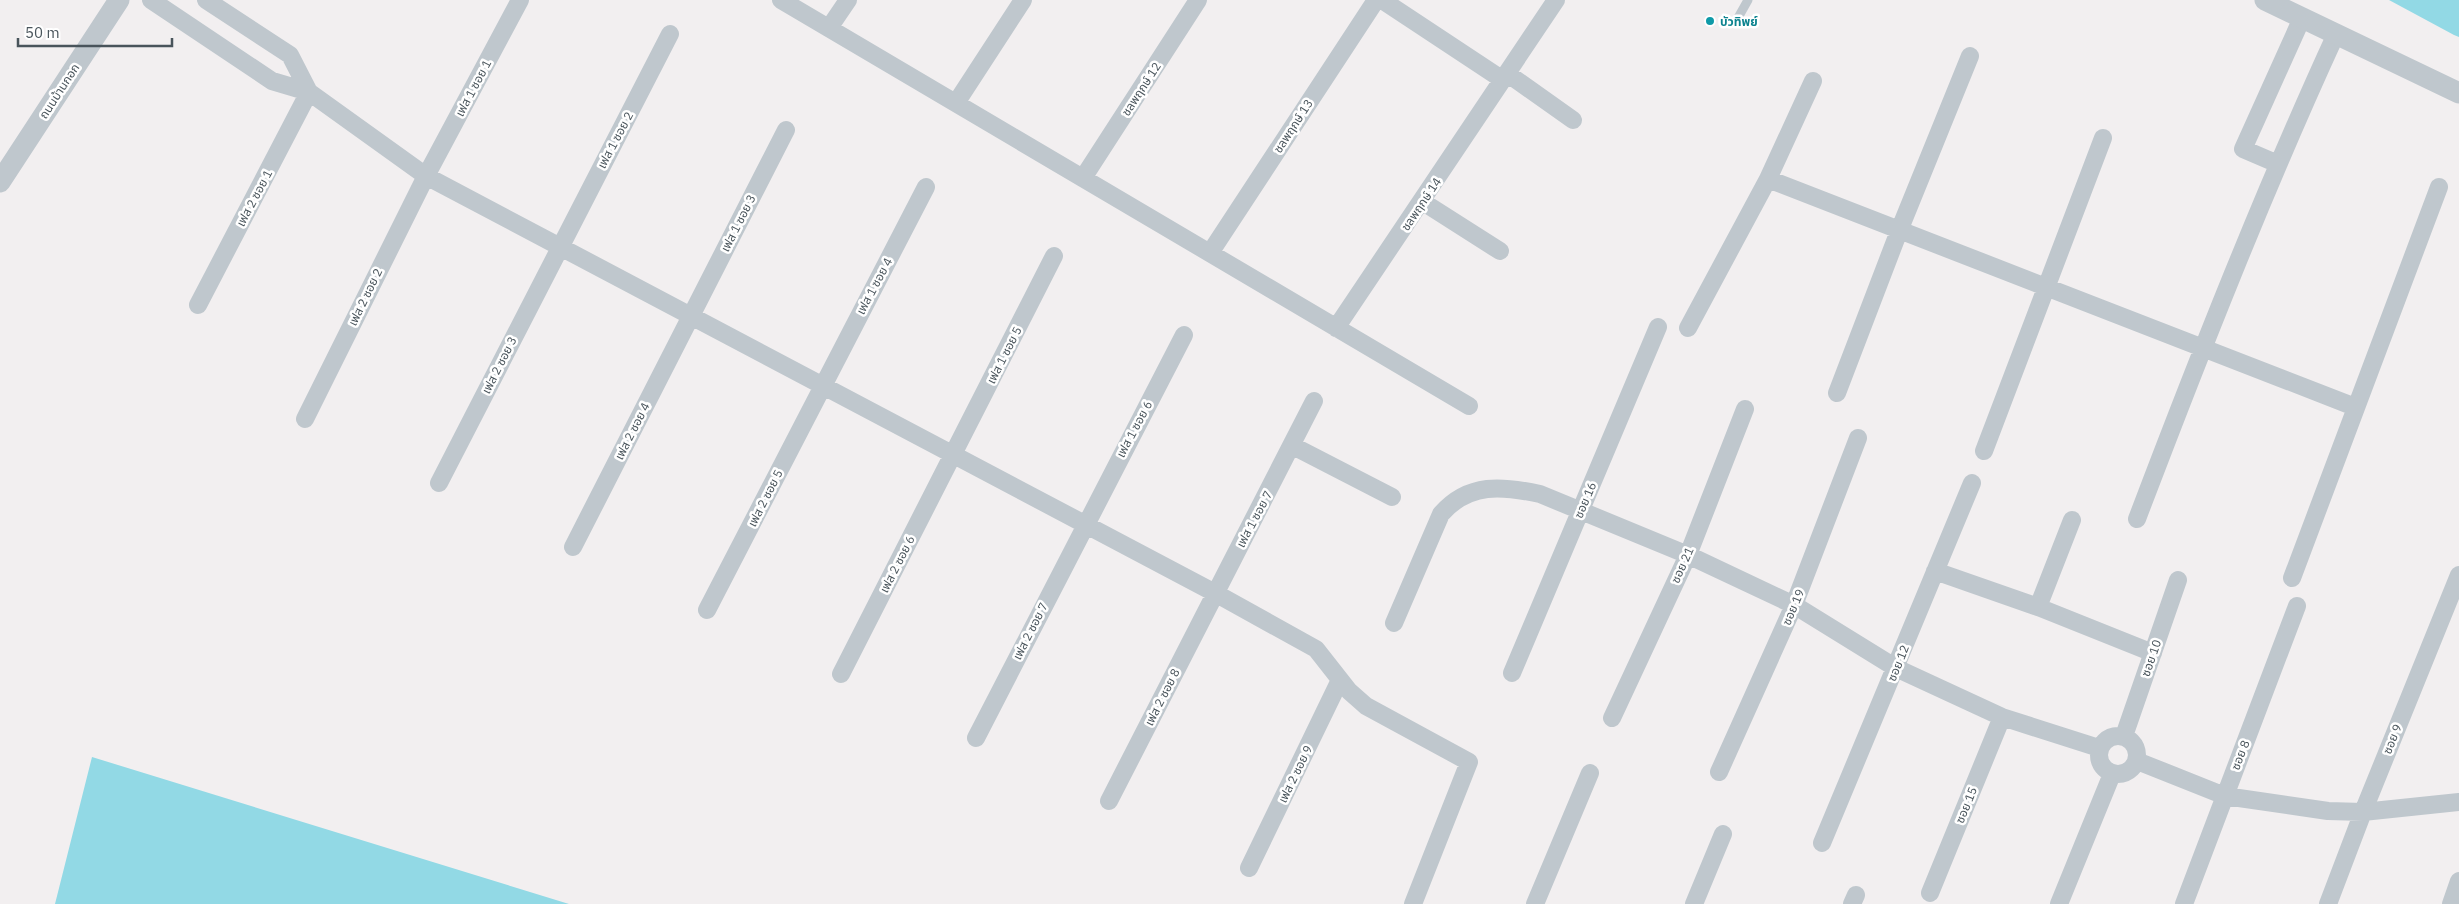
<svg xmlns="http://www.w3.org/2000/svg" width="2459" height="904" font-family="'IBM Plex Sans','Noto Sans Thai',sans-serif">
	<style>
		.water { fill: #92d9e5 }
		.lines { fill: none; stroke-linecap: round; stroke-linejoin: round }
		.service { stroke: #bfc7cd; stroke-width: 9 }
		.minor { stroke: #bfc7cd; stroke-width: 18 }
		.tertiary { stroke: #bfc7cd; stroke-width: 21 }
		.culture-dot { fill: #0f9aa8; stroke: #fff; stroke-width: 2 }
		.labels { text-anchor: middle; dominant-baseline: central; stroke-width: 5; stroke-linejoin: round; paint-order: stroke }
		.culture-label { font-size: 12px; font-weight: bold; fill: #0d838f; stroke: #fff; text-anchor: start }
		.street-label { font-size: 12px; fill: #49545b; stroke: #fff }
	</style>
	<rect width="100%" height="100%" fill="#f2eff0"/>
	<path class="water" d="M2389,0H2459V37L2454,35Z
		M92,757L569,904H55Z"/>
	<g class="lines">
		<path class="service" d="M1739,16L1748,0"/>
		<path class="minor" d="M151,0L272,81L309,92L426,176L1215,593L1316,649L1349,691L1366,706L1469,762L1413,904
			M206,0L290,55L309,92
			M781,0L1469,406
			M1382,0L1503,80
			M829,28L848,0
			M1508,74L1573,120
			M956,103L1023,0
			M2278,164L2243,149L2302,18
			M1083,178L1198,0
			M1768,179L2355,407
			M1423,202L1500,251
			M1210,253L1376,0
			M198,305L309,92
			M1336,328L1556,0
			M1688,328L1768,179L1813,81
			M1837,393L1899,231L1970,56
			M305,419L426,176L520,0
			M1293,446L1392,497
			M1984,451L2103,138
			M439,483L670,34
			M2137,519C2199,356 2263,193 2336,34
			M573,547L786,130
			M1935,571L2038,607L2153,653
			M2292,578L2439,187
			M2038,607L2072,520
			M707,610L926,187
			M1394,623L1441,514C1469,482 1503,486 1540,494L1688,555L1794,605L1896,668L2002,717L2099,748
			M1512,673L1658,327
			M841,674L1054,256
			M1612,718L1688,555L1745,409
			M2124,736L2178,580
			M2099 755a19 19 0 1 1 38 0a19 19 0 1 1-38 0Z
			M976,738L1184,335
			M2137,761L2225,796L2328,811L2363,812L2459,802
			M1719,772L1794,605L1858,438
			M1109,801L1314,401
			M1822,843L1972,483
			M1249,868L1340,680
			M1930,893L2002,717
			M1535,904L1590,773
			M1694,904L1723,834
			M1852,904L1856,895
			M2059,904L2112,774
			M2184,904L2297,606
			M2328,904L2363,812L2459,575
			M2451,904L2459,881"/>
		<path class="tertiary" d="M2265,0L2459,93
			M0,182L119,0"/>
	</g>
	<circle class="culture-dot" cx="1710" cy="21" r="5"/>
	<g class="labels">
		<g class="culture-label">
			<text x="1720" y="21">บัวทิพย์</text>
		</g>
		<g class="street-label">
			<text transform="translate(473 88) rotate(-62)">เฟส 1 ซอย 1</text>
			<text transform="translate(1141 89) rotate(-57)">ชลพฤกษ์ 12</text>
			<text transform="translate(59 91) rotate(-57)">ถนนบ้านกอก</text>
			<text transform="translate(1293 126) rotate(-57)">ชลพฤกษ์ 13</text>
			<text transform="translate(615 140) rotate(-62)">เฟส 1 ซอย 2</text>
			<text transform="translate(254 198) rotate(-62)">เฟส 2 ซอย 1</text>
			<text transform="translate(1421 204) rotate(-56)">ชลพฤกษ์ 14</text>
			<text transform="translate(738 223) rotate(-63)">เฟส 1 ซอย 3</text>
			<text transform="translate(874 286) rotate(-62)">เฟส 1 ซอย 4</text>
			<text transform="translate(365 297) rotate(-64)">เฟส 2 ซอย 2</text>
			<text transform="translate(1004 355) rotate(-63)">เฟส 1 ซอย 5</text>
			<text transform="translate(499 365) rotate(-63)">เฟส 2 ซอย 3</text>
			<text transform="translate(1134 429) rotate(-62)">เฟส 1 ซอย 6</text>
			<text transform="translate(632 431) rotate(-63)">เฟส 2 ซอย 4</text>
			<text transform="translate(765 498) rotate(-63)">เฟส 2 ซอย 5</text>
			<text transform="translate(1585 500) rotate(-67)">ซอย 16</text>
			<text transform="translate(1254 519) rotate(-62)">เฟส 1 ซอย 7</text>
			<text transform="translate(897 564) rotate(-63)">เฟส 2 ซอย 6</text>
			<text transform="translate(1682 565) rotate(-66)">ซอย 21</text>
			<text transform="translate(1793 607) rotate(-67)">ซอย 19</text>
			<text transform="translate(1030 631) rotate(-63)">เฟส 2 ซอย 7</text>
			<text transform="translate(2151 658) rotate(-71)">ซอย 10</text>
			<text transform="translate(1898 663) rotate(-68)">ซอย 12</text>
			<text transform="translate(1162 697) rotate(-63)">เฟส 2 ซอย 8</text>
			<text transform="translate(2392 739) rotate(-68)">ซอย 9</text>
			<text transform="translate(2240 755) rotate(-69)">ซอย 8</text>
			<text transform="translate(1295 774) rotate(-64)">เฟส 2 ซอย 9</text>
			<text transform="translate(1966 805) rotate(-68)">ซอย 15</text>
		</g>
	</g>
	<path d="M18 38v8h154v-8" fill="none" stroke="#49545b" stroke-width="2.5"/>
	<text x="25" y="38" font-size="15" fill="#49545b" stroke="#ffffff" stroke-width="4" paint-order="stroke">50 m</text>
</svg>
